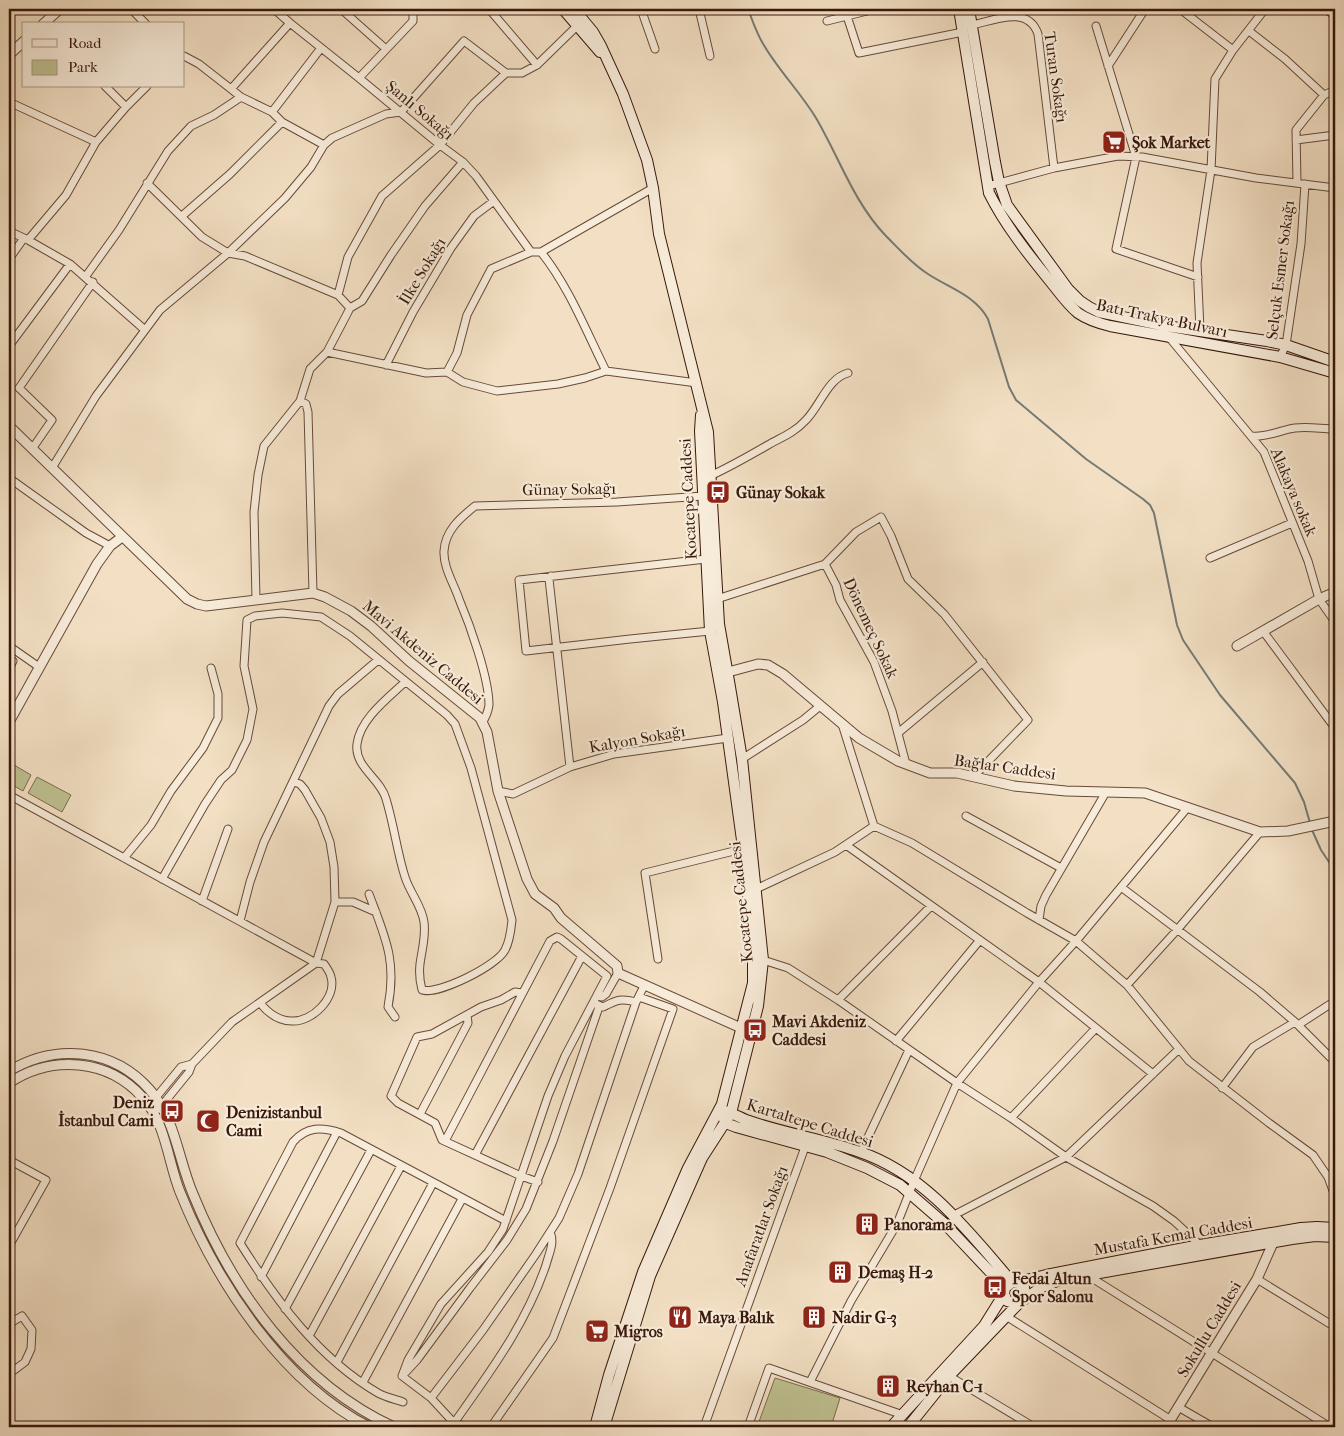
<svg xmlns="http://www.w3.org/2000/svg" width="1344" height="1436" font-family="'IM FELL French Canon',serif">
	<style>
		.green { fill: #bfc191; stroke: #7c6c4e }
		.lines { fill: none; stroke-linecap: round; stroke-linejoin: round }
		.stream { stroke: #757a75; stroke-width: 2 }
		.minor-casing { stroke: #674a38; stroke-width: 9 }
		.tertiary-casing { stroke: #674a38; stroke-width: 11 }
		.secondary-casing { stroke: #38180a; stroke-width: 12 }
		.minor { stroke: #f7ebd9; stroke-width: 7 }
		.tertiary { stroke: #f7ebd9; stroke-width: 9 }
		.secondary { stroke: #f7ebd9; stroke-width: 10 }
		.labels { text-anchor: middle; dominant-baseline: central; stroke-width: 4.5; stroke-linejoin: round; paint-order: stroke }
		.street-label { font-size: 16px; fill: #38180a; stroke: #f7ebd9 }
		.poi-label { font-size: 16px; font-weight: bold; fill: #38180a; stroke: #f7ebd9; text-anchor: start }
	</style>
	<rect width="100%" height="100%" fill="#f3e0c4"/>
	<filter id="stains"><feTurbulence type="fractalNoise" baseFrequency=".004" numOctaves="4"/><feColorMatrix values="0 0 0 0 .2 0 0 0 0 .09 0 0 0 0 .02 0 0 0 .5 -.17"/></filter>
	<radialGradient id="worn" r=".72"><stop offset=".6" stop-color="#630" stop-opacity="0"/><stop offset="1" stop-color="#630" stop-opacity=".3"/></radialGradient>
	<path class="green" d="M9,762L31,775L23,791L9,783Z
		M37,777L71,795L62,812L28,793Z
		M775,1378L840,1398L831,1427H757Z"/>
	<g class="lines">
		<path class="stream" d="M748,9C753,22 757,35 765,47C780,72 801,93 816,118C839,157 854,203 886,236C899,249 912,264 928,274C949,288 975,295 988,319L1009,387L1016,400L1086,459L1143,499L1150,505L1154,513L1177,625L1183,640L1220,695L1295,783L1304,802L1310,823
			M1312,830L1321,850L1335,871"/>
		<g class="minor-casing">
			<path id="minor" d="M131,9L146,24
				M341,9L386,49
				M489,9L537,65
				M641,9L655,49
				M699,9L710,56
				M1180,9L1233,50
				M847,16L859,53L963,32
				M827,21L875,9
				M290,23L359,78L413,21V12L410,9
				M972,25C995,20 1028,5 1038,34L1054,168
				M1096,26L1136,157L1116,249L1198,277
				M1249,31L1285,59L1324,95
				M184,56L199,64L231,89L290,23L274,9
				M1108,66L1145,9
				M359,78L440,145L463,162
				M105,86L126,107
				M231,89L241,97L272,112L282,122L324,145
				M9,102L96,142
				M272,112L321,48
				M1296,140L1335,135
				M147,183L202,237L228,253L245,256L338,295L348,257L382,196L440,145L474,103L506,73H522L537,65L577,26
				M1297,183L1296,130L1324,95L1335,90
				M988,186L1054,168L1118,156L1142,157L1256,178L1335,188
				M182,216L230,174L282,122
				M9,231L28,240L70,264L145,330
				M28,240L66,195L96,142L126,107L147,86
				M541,252C569,287 586,331 606,371
				M9,259L24,238
				M86,276L119,230L168,151L191,126L214,115L241,97
				M350,308L362,301L391,255L425,206L463,162L476,176L531,252
				M1200,330L1197,263L1211,170L1215,79L1233,50L1265,9
				M1168,336L1264,452L1308,561L1319,599L1335,622
				M9,346L70,264
				M327,352L426,373L447,372L457,353L467,315L491,269L531,252H541L653,188
				M1280,357L1286,345L1301,244L1305,184
				M386,365L413,312L451,248L474,216L494,201
				M447,372L463,382L497,391L558,384L585,378L606,371L697,383
				M300,401L306,404L308,412L313,593
				M1252,436C1266,438 1280,430 1295,428C1308,426 1322,429 1335,429
				M32,449L52,420L19,388L93,282
				M52,468L96,396L160,310L228,253L285,198L311,167L324,145L332,138L386,114L401,112L464,41L506,73
				M710,476C730,467 749,456 768,445C782,437 794,433 806,420C820,406 828,378 848,373
				M9,478L86,533L110,546
				M1210,558L1292,523
				M706,559L519,580L526,651L630,639L710,631
				M825,564L836,585L840,600L874,662L892,711L906,764
				M551,576L549,579L570,767
				M717,599L825,564L856,532L881,517L891,536L908,579L944,614L1028,720L973,777
				M256,600L254,512L258,475L264,446L300,401L310,369L327,352L347,314L350,308L338,295
				M1263,631L1335,728
				M9,646L39,667
				M9,658L13,661L9,669
				M482,723C486,717 488,712 489,705C489,678 470,625 459,599C454,584 443,567 444,551C445,531 460,518 475,506L617,502L703,496
				M898,733L983,662
				M742,759L803,720L820,706
				M498,791L513,794L570,767L614,754L728,738
				M9,795L316,963L324,964C327,968 330,972 331,977C337,998 312,1022 292,1021C279,1021 268,1013 260,1003
				M966,816L1061,868
				M874,826L912,843L1027,913L1076,941L1127,985L1189,1061L1269,1123L1313,1155L1328,1177L1335,1196
				M846,845L1039,982L1153,1074
				M124,858L151,825L171,791L203,748L218,718V694L211,668
				M162,879L205,804L221,780L232,770L247,740L253,709L244,666L247,620L255,616L282,613L321,617L350,636L447,715L455,724L471,768L512,920C511,930 510,941 505,950C497,966 438,995 422,990C420,982 419,972 420,964C422,949 426,937 424,922C422,906 410,893 405,877C397,852 394,825 386,799C381,779 354,767 357,744C360,719 388,698 405,682
				M1121,887L1260,992L1295,1022L1335,1062
				M756,889L835,852L874,826L842,724
				M369,894C385,937 397,960 388,1007L395,1017
				M202,901L228,829
				M335,902H353L376,912
				M1039,920L1041,906L1046,895L1106,792
				M240,921L250,882L264,842L329,706L338,694L378,660
				M658,959L645,873L742,849
				M763,960L788,968L838,1000L957,1083L1011,1118L1066,1157L1153,1206L1174,1221L1200,1245
				M1127,985L1177,930L1260,832
				M522,993L515,992L501,1000L481,1007L432,1034L417,1037L391,1096L398,1103L435,1123L442,1140L521,1176L538,1182
				M597,996L602,997L606,994L618,973
				M838,1000L931,906
				M596,1004L603,1007C617,1000 620,998 636,1002
				M1298,1025L1335,1001
				M896,1041L980,940
				M1222,1088L1253,1047L1295,1022
				M153,1101L181,1067L192,1064L232,1022L316,963L335,902L334,867L330,842L321,818L305,790L300,784L294,782
				M159,1109L189,1072L192,1064
				M420,1114L468,1023L467,1015
				M1011,1118L1095,1029
				M861,1152L909,1050
				M475,1155L582,956
				M9,1160L46,1180L9,1246
				M954,1215L1066,1157L1179,1049
				M1087,1275L1330,1427
				M261,1277L337,1132
				M1257,1279L1335,1327
				M285,1309L371,1150
				M1006,1316L1171,1420
				M9,1324L22,1316L32,1330L31,1349L25,1362L9,1374
				M309,1336L401,1166
				M337,1362L433,1183
				M404,1374L417,1360L470,1288L507,1240L526,1209L553,1141L599,1007
				M402,1376L408,1360L441,1304L488,1252L503,1229L548,1096L565,1056L607,976L561,939L557,937L550,941L445,1141
				M402,1376L431,1398L454,1423L468,1427
				M949,1376L1034,1427
				M363,1382L462,1199
				M810,1382L851,1301L897,1224L914,1181L957,1083L1039,982L1076,941L1188,807
				M431,1398L483,1330L536,1254L559,1218L578,1174L636,1002L644,986
				M403,1402C394,1399 385,1397 378,1393C318,1358 276,1300 240,1243L293,1142C307,1126 322,1127 341,1133L506,1221
				M1180,1408L1213,1427
				M454,1423C490,1372 526,1324 546,1265C549,1253 555,1243 550,1232
				M491,1427L553,1338L610,1188L673,1009L639,997
				M704,1427L805,1147
				M748,1427L769,1368L903,1415"/>
		</g>
		<g class="tertiary-casing">
			<path id="tertiary" d="M1326,9L1335,14
				M43,24L60,9
				M9,55L24,41
				M9,426L187,599L197,604L206,606L313,593L325,597L351,611L371,626L409,661L480,718L487,732L498,791L527,879L535,894L554,908L561,918L617,966L618,973L741,1028
				M1237,646L1319,599L1335,592
				M728,672L758,664L768,665L783,674L859,738L898,761L930,773H957L1014,786L1066,791L1145,793L1260,832L1288,831L1335,821
				M9,722L97,564L110,546L122,537
				M9,1071C56,1043 113,1048 150,1090C176,1120 178,1159 193,1194C232,1290 298,1383 394,1427
				M9,1083C51,1055 108,1058 143,1098C166,1123 168,1162 180,1192C216,1282 282,1382 369,1427
				M1166,1427L1257,1279L1273,1243"/>
		</g>
		<g class="secondary-casing">
			<path id="secondary" d="M563,9L600,52
				M574,9L593,32L601,46L623,94L647,160L653,188L659,234L708,432L719,624L730,687L742,759L763,960L758,1006L731,1113L702,1158L650,1276L604,1427
				M959,9L989,193C1005,225 1028,254 1050,281C1059,292 1067,304 1078,313C1088,320 1098,323 1110,326L1280,357L1335,373
				M969,9L995,162L999,182L1007,205L1068,289L1080,301L1089,307L1099,312L1166,326L1267,341L1286,345L1335,362
				M725,1111C732,1113 739,1117 746,1120C783,1133 823,1139 860,1152C925,1174 969,1232 1012,1282
				M723,1117L726,1123L736,1127L827,1152L867,1168L900,1185L945,1224L994,1276L1004,1292
				M1018,1282L1046,1275L1200,1245L1301,1228L1317,1227L1335,1228
				M1025,1297L1024,1287L1019,1283L1012,1282L1005,1288L1004,1294L1007,1301L1017,1304L1042,1287L1060,1280L1292,1239L1315,1236L1335,1237
				M595,1427L609,1375L643,1272L688,1168L722,1104L753,983V950L745,862L723,702L710,631L700,431L701,415
				M891,1427L984,1326L1004,1294
				M908,1427L949,1376L1020,1302"/>
		</g>
		<use href="#minor" class="minor"/>
		<use href="#tertiary" class="tertiary"/>
		<use href="#secondary" class="secondary"/>
	</g>
	<defs>
		<g id="supermarket-square" transform="scale(1.25)"><rect x="-9" y="-9" width="18" height="18" rx="4" fill="#8f2418" stroke="#f7ebd9"/><path d="M-6-5.5h2.5l.6 2H6L4.5 2H-2.5L-4.4-4H-6ZM-1.5 3.2a1.3 1.3 0 1 0 .1 0ZM3 3.2a1.3 1.3 0 1 0 .1 0Z" fill="#fff"/></g>
		<g id="bus-square" transform="scale(1.25)"><rect x="-9" y="-9" width="18" height="18" rx="4" fill="#8f2418" stroke="#f7ebd9"/><path d="M-5-6H5V4H4V6H2V4H-2V6H-4V4H-5ZM-3.5-4V0h7V-4ZM-3.5 1.2v1.5H-2V1.2ZM2 1.2v1.5H3.5V1.2Z" fill="#fff"/></g>
		<g id="mosque-square" transform="scale(1.25)"><rect x="-9" y="-9" width="18" height="18" rx="4" fill="#8f2418" stroke="#f7ebd9"/><path d="M3.5-4.9A6 6 0 1 0 3.5 4.9A5 5 0 1 1 3.5-4.9Z" fill="#fff"/></g>
		<g id="building-square" transform="scale(1.25)"><rect x="-9" y="-9" width="18" height="18" rx="4" fill="#8f2418" stroke="#f7ebd9"/><path d="M-4-6H4V6H1V3H-1V6H-4ZM-2.5-4.3h1.7v1.8h-1.7ZM.8-4.3h1.7v1.8H.8ZM-2.5-1h1.7V.8h-1.7ZM.8-1h1.7V.8H.8Z" fill="#fff"/></g>
		<g id="restaurant-square" transform="scale(1.25)"><rect x="-9" y="-9" width="18" height="18" rx="4" fill="#8f2418" stroke="#f7ebd9"/><path d="M-5-6h1v4h1v-4h1v4h1v-4h1v5L-1.5 .5V6h-2V.5L-5-1ZM5-6V6H3V1.5H1.5Q1.5-4 5-6Z" fill="#fff"/></g>
	</defs>
	<g fill-rule="evenodd">
		<use href="#supermarket-square" x="1114" y="142"/>
		<use href="#bus-square" x="718" y="492"/>
		<use href="#bus-square" x="755" y="1030"/>
		<use href="#bus-square" x="172" y="1111"/>
		<use href="#mosque-square" x="208" y="1121"/>
		<use href="#building-square" x="867" y="1224"/>
		<use href="#building-square" x="840" y="1272"/>
		<use href="#bus-square" x="995" y="1287"/>
		<use href="#restaurant-square" x="680" y="1317"/>
		<use href="#building-square" x="814" y="1317"/>
		<use href="#supermarket-square" x="597" y="1331"/>
		<use href="#building-square" x="888" y="1386"/>
	</g>
	<g class="labels">
		<g class="street-label">
			<text transform="translate(1056 77) rotate(82)">Turan Sokağı</text>
			<text transform="translate(420 110) rotate(40)">Şanlı Sokağı</text>
			<text transform="translate(1280 270) rotate(-83)">Selçuk Esmer Sokağı</text>
			<text transform="translate(422 271) rotate(-59)">İlke Sokağı</text>
			<text transform="translate(1162 318) rotate(12)">Batı Trakya Bulvarı</text>
			<text transform="translate(569 489) rotate(-1)">Günay Sokağı</text>
			<text transform="translate(1294 492) rotate(67)">Alakaya sokak</text>
			<text transform="translate(688 499) rotate(-93)">Kocatepe Caddesi</text>
			<text transform="translate(871 628) rotate(65)">Dönemeç Sokak</text>
			<text transform="translate(423 652) rotate(40)">Mavi Akdeniz Caddesi</text>
			<text transform="translate(637 739) rotate(-10)">Kalyon Sokağı</text>
			<text transform="translate(1005 767) rotate(8)">Bağlar Caddesi</text>
			<text transform="translate(741 902) rotate(-96)">Kocatepe Caddesi</text>
			<text transform="translate(810 1123) rotate(17)">Kartaltepe Caddesi</text>
			<text transform="translate(761 1226) rotate(-70)">Anafaratlar Sokağı</text>
			<text transform="translate(1173 1236) rotate(-10)">Mustafa Kemal Caddesi</text>
			<text transform="translate(1209 1329) rotate(-59)">Sokullu Caddesi</text>
		</g>
		<g class="poi-label">
			<text x="1132" y="142">Şok Market</text>
			<text x="736" y="492">Günay Sokak</text>
			<text x="772" y="1021">Mavi Akdeniz<tspan x="772" dy="18">Caddesi</tspan></text>
			<text x="154" y="1102" text-anchor="end">Deniz<tspan x="154" dy="18">İstanbul Cami</tspan></text>
			<text x="226" y="1112">Denizistanbul<tspan x="226" dy="18">Cami</tspan></text>
			<text x="884" y="1224">Panorama</text>
			<text x="858" y="1272">Demaş H-2</text>
			<text x="1012" y="1278">Fedai Altun<tspan x="1012" dy="18">Spor Salonu</tspan></text>
			<text x="698" y="1317">Maya Balık</text>
			<text x="832" y="1317">Nadir G-3</text>
			<text x="614" y="1331">Migros</text>
			<text x="906" y="1386">Reyhan C-1</text>
		</g>
	</g>
	<rect width="1344" height="1436" fill="none" stroke="#f3e0c4" stroke-width="30"/>
	<rect x="10" y="10" width="1324" height="1416" fill="none" stroke="#38180a" stroke-width="2.5"/>
	<rect x="15" y="15" width="1314" height="1406" fill="none" stroke="#38180a"/>
	<rect x="22" y="22" width="162" height="65" fill="#f7ebd9" stroke="#ab9786"/>
	<rect x="32" y="39" width="25" height="8" fill="#f7ebd9" stroke="#ab9786"/>
	<text x="68" y="48" font-size="15" fill="#38180a">Road</text>
	<rect x="32" y="60" width="25" height="15" fill="#bfc191" stroke="#ab9786"/>
	<text x="68" y="72" font-size="15" fill="#38180a">Park</text>
	<rect width="100%" height="100%" filter="url(#stains)"/>
	<rect width="100%" height="100%" fill="url(#worn)"/>
</svg>
